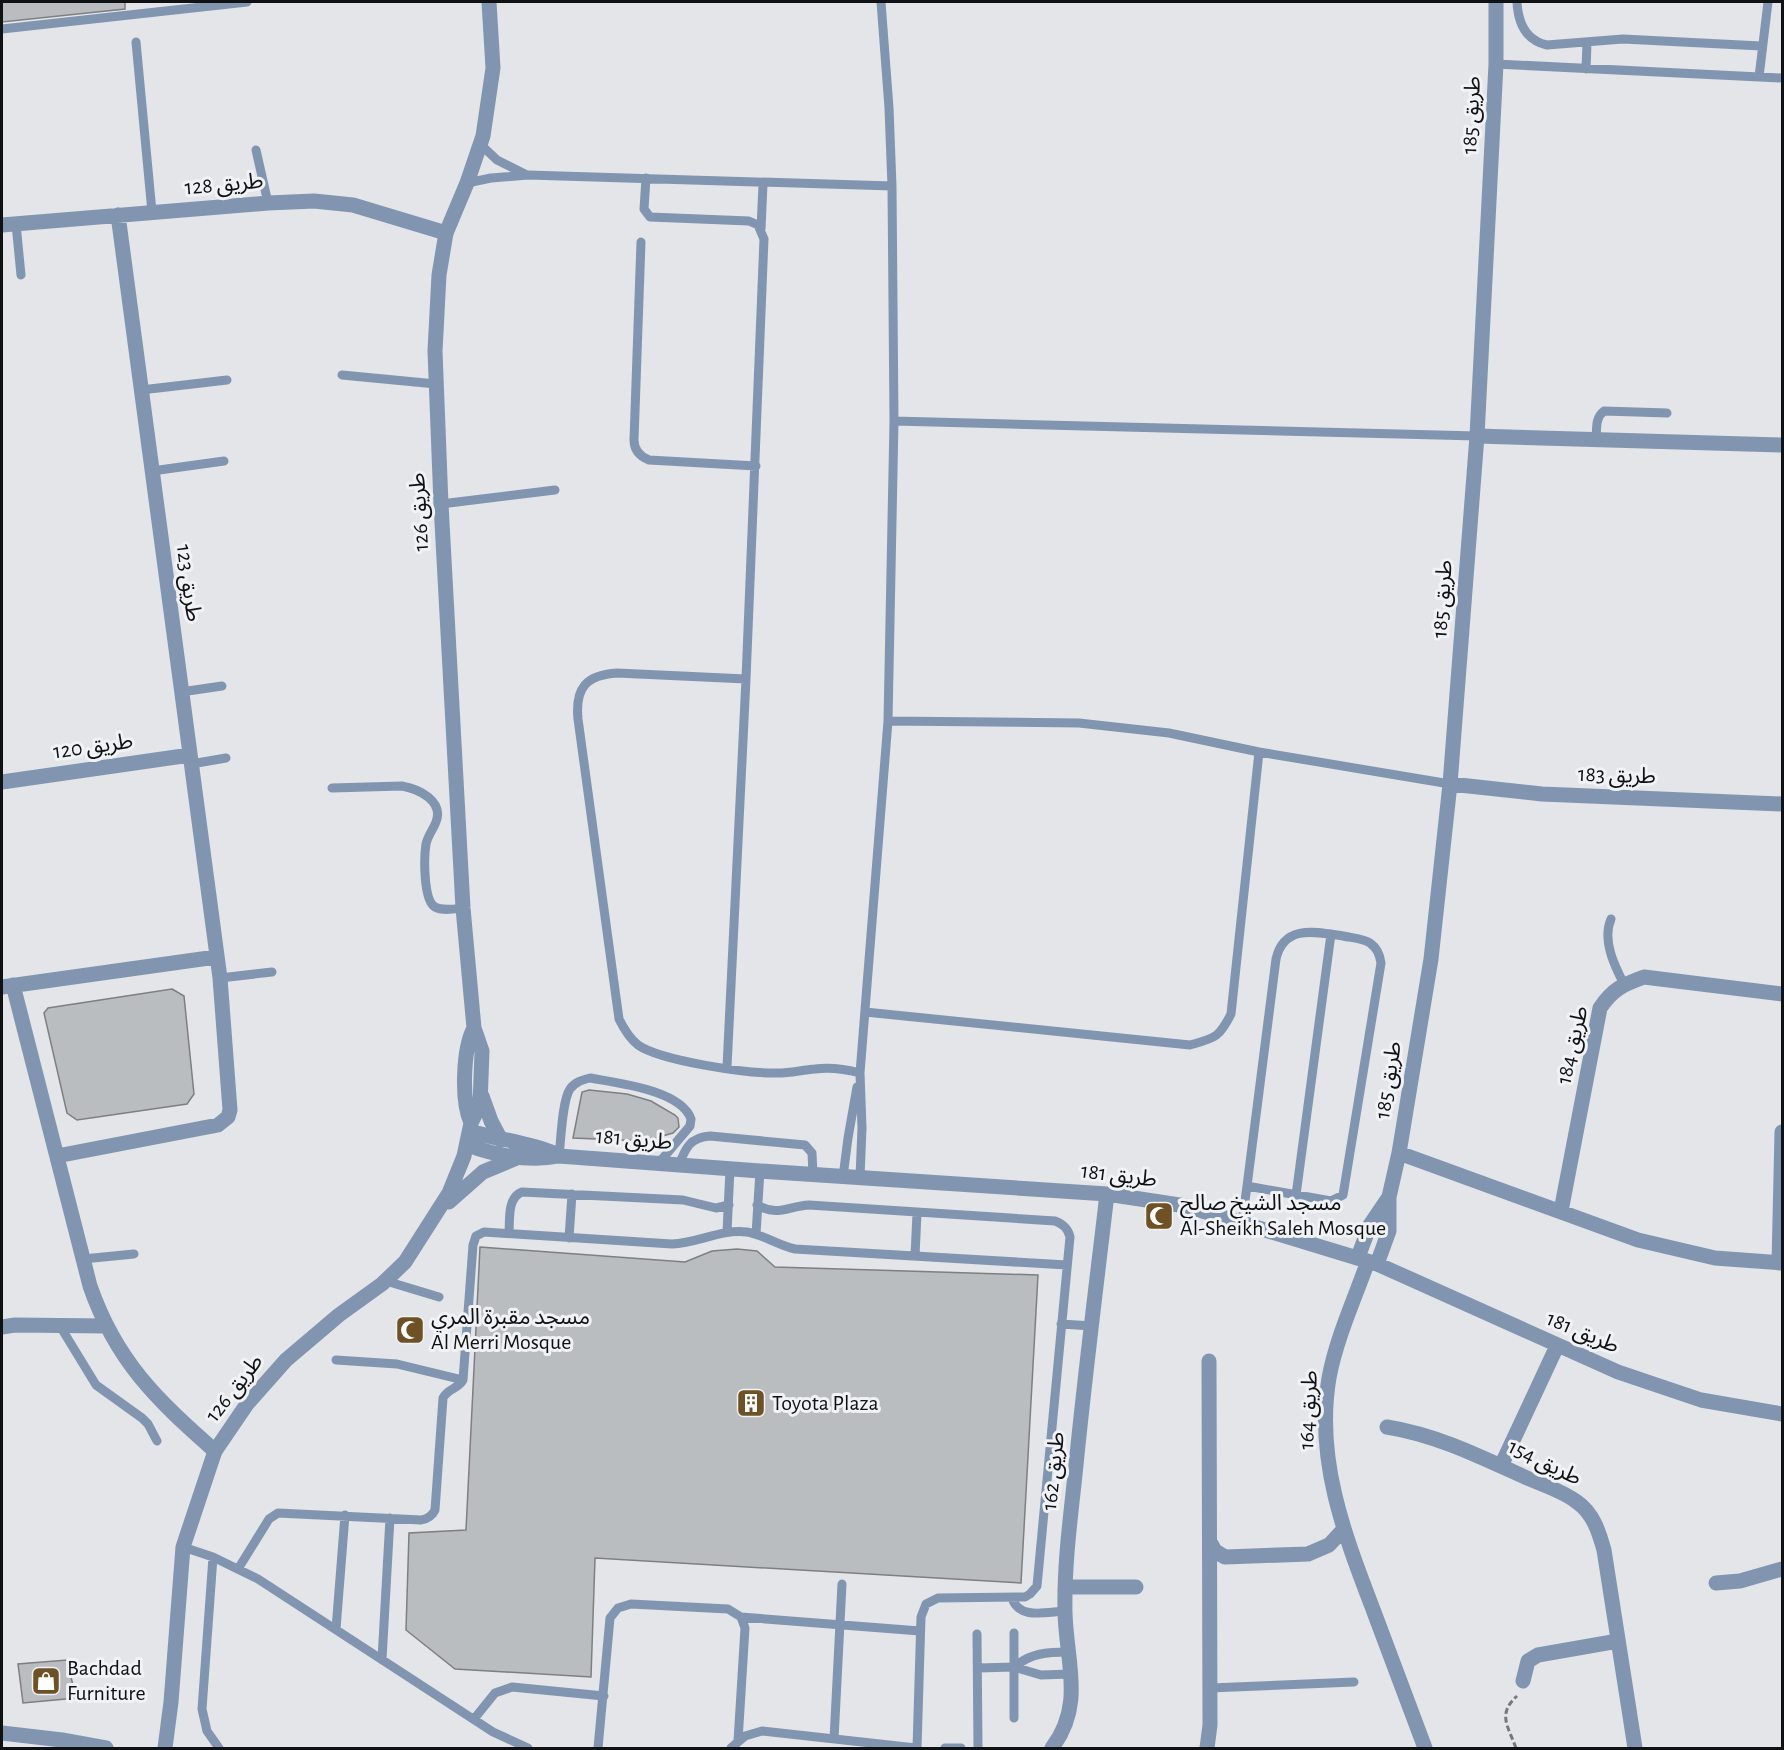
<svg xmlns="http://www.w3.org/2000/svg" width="1784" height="1750" font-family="'Alegreya Sans','Noto Sans Arabic',sans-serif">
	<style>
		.building { fill: #babdc0; stroke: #7d7f81; stroke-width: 1.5 }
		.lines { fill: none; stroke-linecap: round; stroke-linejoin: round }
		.path { stroke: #76787a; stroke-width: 3; stroke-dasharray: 6 3; stroke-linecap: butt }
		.service { stroke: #8195b1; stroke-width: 9 }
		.minor { stroke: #8195b1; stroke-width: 15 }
		.tertiary { stroke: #8195b1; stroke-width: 15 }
		.labels { text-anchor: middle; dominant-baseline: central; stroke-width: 6; stroke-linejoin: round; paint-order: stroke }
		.street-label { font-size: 22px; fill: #101112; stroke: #f0f2f6 }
		.poi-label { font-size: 22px; fill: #101112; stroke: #f0f2f6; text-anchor: start }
	</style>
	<rect width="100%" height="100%" fill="#e3e5e8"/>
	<path class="building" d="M2,2H125V9L2,22Z
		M172,989L184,996L194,1094L187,1104L77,1120L67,1113L44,1013L48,1008Z
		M589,1090L627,1094L651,1101L675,1115L678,1118L679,1127L673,1133L645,1141L573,1138L582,1092Z
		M480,1247L685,1262L712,1251L737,1249L757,1251L775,1267L1038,1275L1021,1583L595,1558L591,1677L455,1669L406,1630L409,1533L466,1530Z
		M67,1660L76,1698L23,1703L18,1664Z"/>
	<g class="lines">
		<path class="path" d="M1516,1748C1508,1726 1497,1714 1517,1696"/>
		<path class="service" d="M1517,2C1518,22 1525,40 1547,45L1623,39L1761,46
			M2,29L247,2
			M136,42L152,212
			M1496,64L1782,78
			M1586,69L1587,43
			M1759,77L1768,2
			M480,144L497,160L525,174
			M256,150L268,203
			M646,178L644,209L650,217L749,221L758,225L764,239L746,679L727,1067
			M467,183L491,178L528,175L892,186
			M16,224L21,275
			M761,229L763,184
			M641,242L634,440C634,450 639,456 649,460L756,466
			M342,375L436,384
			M141,390L227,380
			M894,421L1477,436
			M1596,439C1597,428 1595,418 1604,411L1667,413
			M152,471L224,461
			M441,504L555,490
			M746,679L617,673C586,675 575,688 578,719L619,1019C624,1029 629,1038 638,1045C661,1061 749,1074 778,1073C790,1073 802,1070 815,1069C830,1067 845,1069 860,1073
			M181,692L222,686
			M888,721L1079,723L1169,733L1259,752
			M191,764L226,758
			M332,788L402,786C419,789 444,801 436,822C433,830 428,835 426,844C424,856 423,900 435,907C442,911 454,909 463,908
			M1611,919C1602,940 1614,965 1624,984
			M220,978L272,972
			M865,1012L1190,1045C1215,1038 1219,1038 1231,1014L1259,752L1450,784
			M559,1156C561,1140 562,1101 570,1089C575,1082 582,1080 590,1078C617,1083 681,1090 691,1119L690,1126L658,1164
			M679,1165C685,1149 690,1137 710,1136L805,1145L812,1153L813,1175
			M843,1177L848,1138L857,1087
			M860,1177L862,1128L860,1073L888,721L894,421L892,186L889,108L881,2
			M1296,1195L1331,934
			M757,1205C778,1217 788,1206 809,1205L1055,1221C1063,1224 1068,1228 1070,1237L1037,1586L1030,1594L1025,1597L938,1598L926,1604L921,1617L917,1748
			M1242,1223L1247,1186L1276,959C1284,924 1316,932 1343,936C1352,938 1362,938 1370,943C1377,948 1380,955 1381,963L1343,1195L1331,1201L1247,1186
			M727,1232L730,1169
			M509,1233C510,1219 507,1198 522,1192L683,1200L716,1208L729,1205
			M756,1234L760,1171
			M569,1238L572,1194
			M915,1256L917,1213
			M83,1259L134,1254
			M386,1281L439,1297
			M1061,1324L1092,1326
			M60,1326L96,1385L142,1418L148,1424L157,1441
			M336,1360L397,1364L463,1380
			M183,1547L213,1557L258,1579L493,1732L528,1748
			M213,1557L202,1709L207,1731L219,1748
			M238,1569L269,1519L278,1513L421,1520C428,1519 432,1516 435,1510L443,1398C447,1389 458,1389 463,1380L473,1245L476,1236L484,1232L672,1244C698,1243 720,1229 747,1232C764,1235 778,1245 795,1249L1067,1265
			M1012,1598C1019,1620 1046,1612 1065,1611
			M741,1617L920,1631
			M336,1629L345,1515
			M1014,1633V1718
			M977,1634L978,1748
			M382,1659L390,1518
			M1014,1667C1031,1653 1047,1652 1069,1652
			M978,1668L1014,1667L1041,1675L1071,1674
			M1210,1688L1354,1682
			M474,1719L495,1693L512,1687L604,1696
			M834,1739L842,1584
			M598,1748L610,1618L618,1608L631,1604L728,1609L741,1617L745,1628L738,1741
			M731,1748L745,1736L762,1731L916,1748
			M945,1748H961"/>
		<path class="minor" d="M2,225L268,203L314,201L353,205L446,233
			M1477,436L1782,445
			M2,782L190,755
			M1450,784L1542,794L1782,804
			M13,985L90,1286C116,1361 157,1400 215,1451
			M2,987L216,957
			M470,1131C498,1140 529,1142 556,1154
			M467,1145C495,1155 529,1162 559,1156L760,1171L1107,1194L1186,1206L1377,1264L1618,1372L1701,1400L1782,1414
			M1399,1153L1638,1240L1715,1258L1782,1263
			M57,1156L218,1125L228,1117L230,1110L220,978L118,215
			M1561,1211L1600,1008C1613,989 1622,985 1644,977L1782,994
			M1358,1257L1370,1225L1389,1197
			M1368,1261C1355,1298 1336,1339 1329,1378C1315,1460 1345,1536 1374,1612C1391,1657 1408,1703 1425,1748
			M1779,1263L1782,1132
			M1377,1264L1389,1231V1197L1399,1153L1431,959L1450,784L1477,436L1496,64V2
			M2,1327L15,1325L106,1326
			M1387,1427C1437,1435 1481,1457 1527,1478C1543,1485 1563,1491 1577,1502C1593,1513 1599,1532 1604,1550L1635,1748
			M1501,1466L1557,1346
			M1210,1542L1215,1551L1225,1557L1308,1554L1329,1545L1343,1530
			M1716,1583L1740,1581L1782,1569
			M1065,1587H1136
			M1523,1681L1528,1661L1538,1655L1618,1641
			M1052,1748C1085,1704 1066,1662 1065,1612C1064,1567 1070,1521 1075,1475C1084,1382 1096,1288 1107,1194
			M1207,1748L1210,1725L1209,1361"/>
		<path class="tertiary" d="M482,1096L491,1121L501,1140
			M471,1123C461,1101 463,1048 474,1028
			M449,1202L483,1172L519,1157
			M2,1733L62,1740L106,1748
			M165,1748L171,1702L183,1547L215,1451L247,1404L286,1360L339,1315L382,1284L405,1262L449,1193L464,1156L471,1123L480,1105L482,1051L474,1028L463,908L441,504L435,351L439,275L446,233L467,183L483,136L493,68L489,2"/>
	</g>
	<defs>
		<g id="mosque-square" transform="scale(1.5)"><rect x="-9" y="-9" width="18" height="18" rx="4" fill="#6e5225" stroke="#f0f2f6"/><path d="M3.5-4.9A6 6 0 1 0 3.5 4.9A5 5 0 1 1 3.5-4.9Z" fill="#fff"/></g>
		<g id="building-square" transform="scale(1.5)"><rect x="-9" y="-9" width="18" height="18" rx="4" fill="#6e5225" stroke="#f0f2f6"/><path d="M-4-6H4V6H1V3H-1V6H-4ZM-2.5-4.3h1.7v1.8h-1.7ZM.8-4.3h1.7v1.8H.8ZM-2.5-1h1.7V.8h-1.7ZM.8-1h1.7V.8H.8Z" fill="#fff"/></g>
		<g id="shop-square" transform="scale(1.5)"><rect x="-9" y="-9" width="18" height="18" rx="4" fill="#6e5225" stroke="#f0f2f6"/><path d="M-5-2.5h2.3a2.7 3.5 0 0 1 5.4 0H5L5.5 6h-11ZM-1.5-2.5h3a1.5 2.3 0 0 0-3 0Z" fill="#fff"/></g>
	</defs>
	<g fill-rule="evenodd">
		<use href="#mosque-square" x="1159" y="1216"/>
		<use href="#mosque-square" x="410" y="1330"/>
		<use href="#building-square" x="751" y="1403"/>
		<use href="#shop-square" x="46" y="1681"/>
	</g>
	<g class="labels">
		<g class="street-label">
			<text transform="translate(1471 115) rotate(-87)">طريق 185</text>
			<text transform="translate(224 184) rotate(-5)">طريق 128</text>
			<text transform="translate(419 512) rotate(-93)">طريق 126</text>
			<text transform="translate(189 583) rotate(82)">طريق 123</text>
			<text transform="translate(1442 599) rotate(-86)">طريق 185</text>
			<text transform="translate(93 746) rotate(-8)">طريق 120</text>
			<text transform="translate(1617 775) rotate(2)">طريق 183</text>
			<text transform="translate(1572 1045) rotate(-77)">طريق 184</text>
			<text transform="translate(1388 1080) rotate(-81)">طريق 185</text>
			<text transform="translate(634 1139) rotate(5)">طريق 181</text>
			<text transform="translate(1119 1175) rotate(7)">طريق 181</text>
			<text transform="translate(1583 1332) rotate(23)">طريق 181</text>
			<text transform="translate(234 1388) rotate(-52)">طريق 126</text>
			<text transform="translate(1308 1410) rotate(-87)">طريق 164</text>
			<text transform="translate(1545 1462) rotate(26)">طريق 154</text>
			<text transform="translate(1053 1471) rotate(-84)">طريق 162</text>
		</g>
		<g class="poi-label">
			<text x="1180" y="1203">مسجد الشيخ صالح<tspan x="1180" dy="25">Al-Sheikh Saleh Mosque</tspan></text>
			<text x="431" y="1317">مسجد مقبرة المري<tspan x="431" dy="25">Al Merri Mosque</tspan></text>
			<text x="772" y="1403">Toyota Plaza</text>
			<text x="67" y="1668">Bachdad<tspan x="67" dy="25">Furniture</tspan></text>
		</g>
	</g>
	<rect width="1784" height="1750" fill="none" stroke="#101112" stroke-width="6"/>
</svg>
